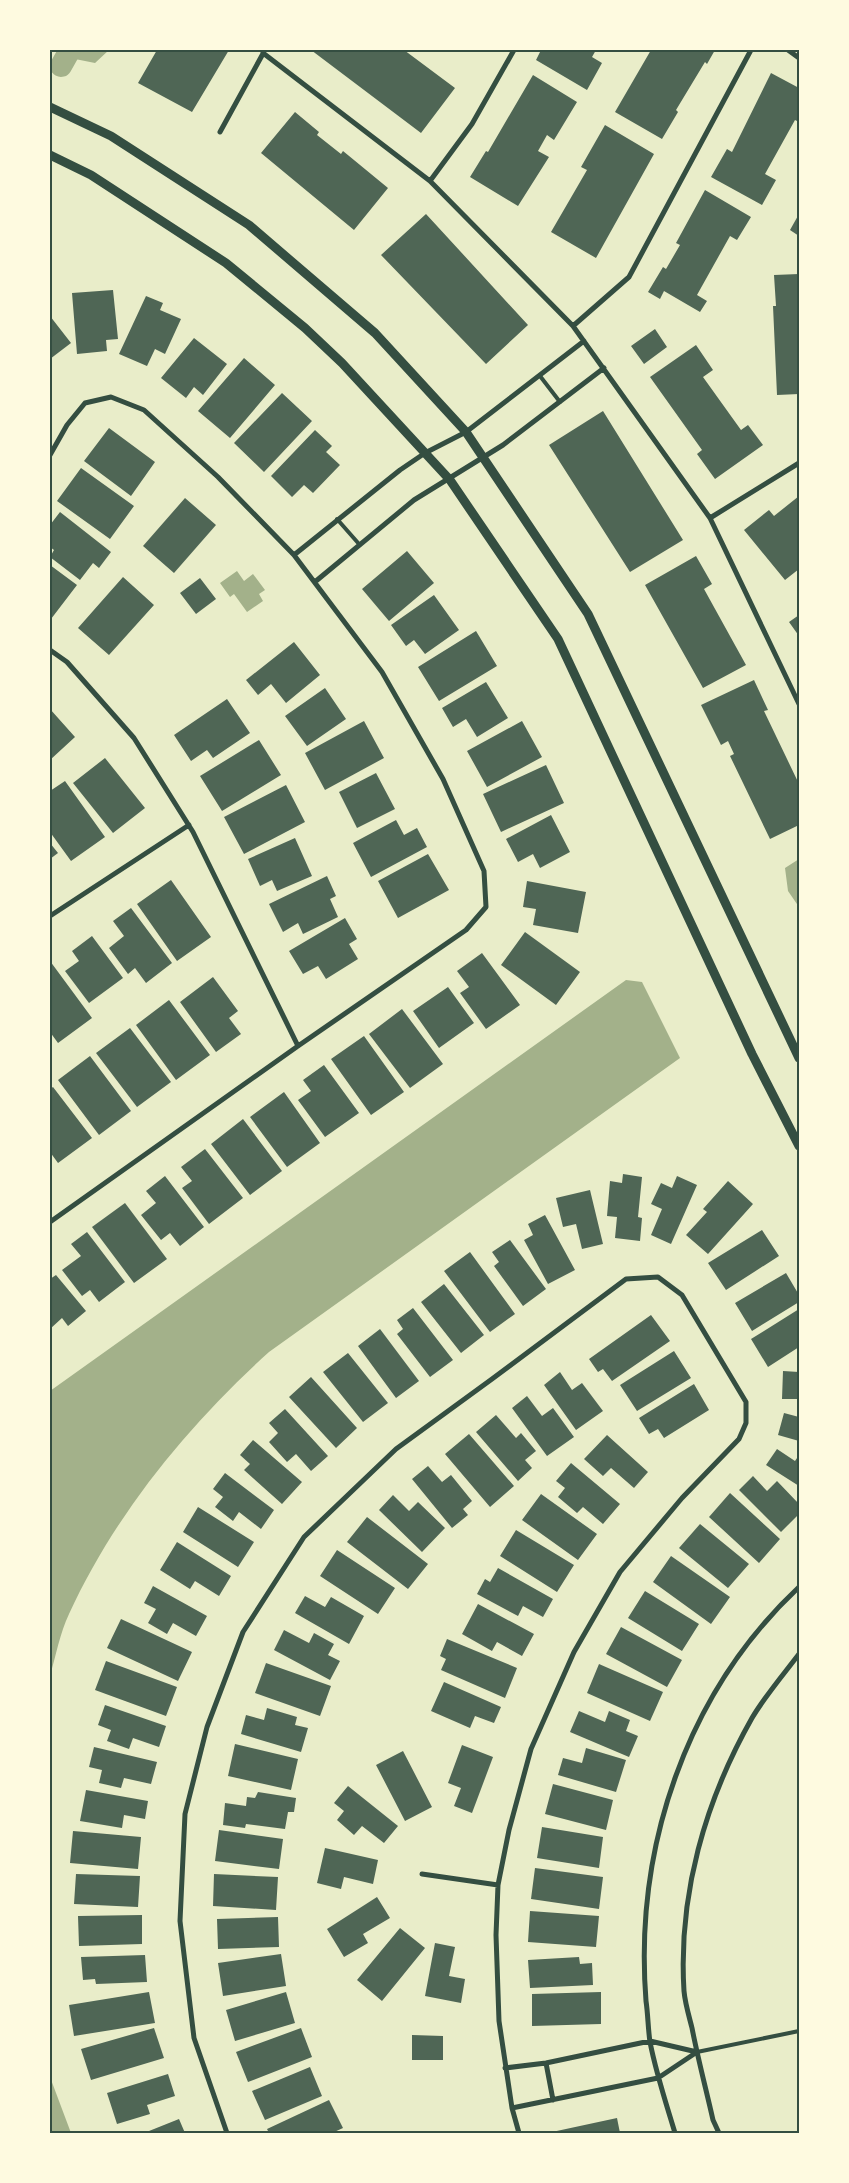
<svg xmlns="http://www.w3.org/2000/svg" width="849" height="2183" font-family="'Source Sans 3',sans-serif">
	<style>
		.water { fill: #a3b18a }
		.lines { fill: none; stroke-linecap: round; stroke-linejoin: round }
		.canal { stroke: #a3b18a; stroke-width: 22 }
		.building { fill: #4f6655 }
		.service { stroke: #344e41; stroke-width: 4 }
		.minor { stroke: #344e41; stroke-width: 5 }
		.tertiary { stroke: #344e41; stroke-width: 9 }
		.neatline { fill: none; stroke: #344e41; stroke-width: 2 }
	</style>
	<rect width="100%" height="100%" fill="#e9edc9"/>
	<path class="water" d="M65,50H109L95,63L75,59Z
		M237,571L244,581L253,574L265,590L259,594L263,601L247,612L234,594L230,597L220,583Z
		M799,859V907L788,891L785,868Z
		M626,980L642,982L680,1058L269,1352C188,1425 115,1514 69,1614C60,1633 56,1655 50,1676V1391Z
		M50,2077L71,2133H50Z"/>
	<g class="lines">
		<path class="canal" d="M61,66L70,50"/>
	</g>
	<path class="building" d="M157,50H229L192,112L138,83Z
		M311,50H404L455,88L421,133Z
		M541,50H596L592,57L602,63L587,90L536,60Z
		M651,50H715L707,64L705,62L676,110L678,112L662,139L615,112Z
		M771,73L799,88V122L795,120L765,174L776,180L762,205L711,177L727,149L732,152Z
		M533,75L577,102L554,140L547,135L538,151L549,157L518,206L470,177L486,151L488,152Z
		M295,112L319,132L317,135L341,154L343,151L388,188L354,230L261,153Z
		M605,125L654,154L596,258L551,232L587,170L581,167Z
		M705,190L751,217L737,240L730,236L697,295L707,301L700,312L664,291L660,299L648,292L663,267L666,269L680,245L676,243Z
		M426,214L528,325L486,364L381,255Z
		M799,214V236L790,230Z
		M799,274V394L777,395L773,306H776L774,275Z
		M113,290L118,339L106,340L107,351L77,354L72,293Z
		M146,296L163,303L160,310L181,319L165,354L155,349L147,366L119,354Z
		M50,316L71,343L50,359Z
		M655,329L667,347L644,364L631,346Z
		M194,338L227,364L203,395L194,387L186,398L161,378Z
		M696,345L713,370L703,377L741,430L748,425L763,445L715,479L697,454L702,450L650,377Z
		M244,358L275,385L230,438L198,411Z
		M282,393L312,421L264,472L234,443Z
		M603,411L683,540L630,572L549,445Z
		M109,428L155,462L131,496L84,461Z
		M315,430L332,446L326,452L340,465L313,493L304,485L292,497L271,476Z
		M81,468L134,506L110,539L57,501Z
		M799,496V569L785,580L744,530L769,510L774,516Z
		M185,498L216,525L174,573L143,546Z
		M60,512L111,552L99,568L93,563L80,580L50,557L54,550L50,547V525Z
		M407,551L434,583L389,621L362,589Z
		M696,556L712,584L704,589L746,665L703,688L645,585Z
		M50,565L77,585L51,619L50,618Z
		M123,577L154,605L109,655L78,628Z
		M200,578L216,599L196,614L180,593Z
		M434,595L459,630L425,654L414,640L406,646L391,625Z
		M799,615V636L789,622Z
		M476,631L497,666L439,701L418,667Z
		M294,642L320,675L286,703L271,684L258,695L246,680Z
		M754,680L768,710L764,711L799,784V825L770,839L730,756L734,754L728,741L721,745L701,705Z
		M486,682L508,718L477,737L466,719L453,727L442,708Z
		M325,688L346,719L307,746L285,716Z
		M227,699L250,733L213,758L207,750L191,761L174,735Z
		M50,709L75,737L50,760Z
		M364,721L384,758L325,790L305,753Z
		M522,721L542,757L487,787L467,751Z
		M259,740L281,775L222,811L200,776Z
		M105,758L145,808L113,833L73,783Z
		M546,765L564,803L501,832L483,794Z
		M376,773L395,809L357,828L339,792Z
		M65,781L105,837L71,861L50,832V791Z
		M286,785L305,822L244,854L224,817Z
		M551,815L570,852L540,868L533,854L518,862L506,839Z
		M396,820L404,835L417,828L427,847L371,877L353,843Z
		M295,838L312,876L277,891L272,880L260,886L248,859Z
		M50,843L58,853L50,859Z
		M428,854L449,890L398,918L378,881Z
		M327,876L336,896L330,899L338,917L303,934L298,923L283,932L269,904Z
		M171,880L211,937L177,961L137,904Z
		M527,881L586,892L578,933L533,925L536,909L523,907Z
		M131,908L172,963L146,983L135,968L128,974L109,948L124,936L113,921Z
		M345,918L357,939L349,944L358,959L326,979L318,966L303,974L289,951Z
		M525,932L580,972L556,1005L501,965Z
		M92,936L123,978L89,1003L65,971L79,961L72,951Z
		M482,953L520,1005L486,1029L460,993L469,987L457,971Z
		M50,961L92,1018L58,1043L50,1032Z
		M213,977L238,1011L229,1018L241,1034L216,1052L180,1002Z
		M448,987L474,1023L439,1048L413,1011Z
		M169,1000L210,1055L176,1080L136,1025Z
		M402,1009L443,1064L410,1088L369,1034Z
		M130,1028L171,1082L137,1107L96,1053Z
		M364,1036L404,1092L371,1115L331,1059Z
		M90,1056L131,1111L99,1135L58,1080Z
		M324,1065L359,1113L325,1137L298,1100L311,1091L303,1080Z
		M53,1087L92,1138L58,1163L50,1152V1089Z
		M284,1092L320,1143L287,1167L250,1117Z
		M243,1119L282,1171L250,1195L211,1144Z
		M205,1149L243,1198L209,1224L182,1188L192,1181L181,1167Z
		M623,1174L642,1177L638,1217L642,1218L640,1241L615,1238L617,1217L607,1216L610,1181L622,1183Z
		M165,1176L204,1227L180,1246L170,1233L161,1240L141,1215L156,1203L146,1191Z
		M677,1176L697,1185L671,1244L651,1235L662,1209L651,1204L661,1183L672,1188Z
		M728,1181L753,1204L708,1254L686,1235L707,1212L703,1209Z
		M590,1190L603,1244L582,1249L576,1224L563,1227L556,1198Z
		M125,1203L167,1259L134,1283L92,1227Z
		M545,1215L575,1270L548,1284L524,1240L533,1235L528,1224Z
		M762,1230L779,1256L726,1290L708,1263Z
		M87,1232L125,1282L99,1302L90,1290L82,1296L62,1270L81,1256L71,1244Z
		M510,1240L546,1289L523,1306L494,1266L499,1262L492,1252Z
		M470,1252L515,1314L490,1332L444,1271Z
		M786,1273L799,1295V1302L752,1331L735,1303Z
		M56,1275L86,1311L68,1326L62,1318L50,1329V1279Z
		M444,1284L484,1335L461,1353L421,1302Z
		M413,1308L453,1360L430,1377L397,1334L403,1329L397,1320Z
		M799,1309V1347L768,1367L751,1339Z
		M651,1315L670,1341L612,1381L603,1369L598,1372L589,1359Z
		M380,1329L419,1381L396,1398L358,1346Z
		M674,1351L691,1378L637,1411L620,1385Z
		M348,1353L388,1403L363,1422L323,1372Z
		M783,1371L799,1372V1399H782Z
		M560,1372L572,1390L582,1383L603,1411L576,1430L544,1385Z
		M311,1377L357,1428L336,1448L289,1397Z
		M694,1384L709,1410L664,1438L658,1429L649,1434L639,1418Z
		M527,1396L542,1416L553,1408L574,1437L547,1456L512,1408Z
		M285,1409L328,1456L311,1471L296,1454L287,1462L269,1442L278,1433L269,1423Z
		M784,1413L799,1417V1441L778,1435Z
		M496,1415L516,1438L521,1433L536,1451L525,1460L532,1468L518,1481L476,1432Z
		M469,1434L514,1486L490,1507L445,1454Z
		M607,1435L648,1472L634,1488L611,1468L603,1476L584,1459Z
		M253,1440L302,1482L282,1504L244,1470L250,1464L240,1455Z
		M777,1449L795,1461L799,1455V1486L766,1465Z
		M571,1463L620,1504L603,1524L583,1507L577,1513L558,1497L565,1488L556,1481Z
		M428,1466L442,1482L451,1475L472,1501L463,1509L468,1515L452,1528L412,1479Z
		M225,1473L274,1510L261,1529L239,1512L233,1521L215,1507L223,1497L213,1489Z
		M753,1476L767,1491L777,1481L799,1504V1514L781,1532L739,1490Z
		M730,1493L780,1539L759,1563L709,1517Z
		M541,1494L597,1534L578,1560L522,1520Z
		M393,1495L409,1511L418,1502L445,1528L422,1552L379,1510Z
		M198,1507L254,1542L238,1567L183,1532Z
		M367,1517L428,1564L408,1589L347,1542Z
		M700,1524L749,1564L728,1588L679,1548Z
		M516,1530L574,1565L557,1592L500,1556Z
		M177,1542L231,1576L219,1596L195,1581L190,1589L160,1570Z
		M337,1550L395,1588L378,1614L320,1576Z
		M671,1556L730,1597L711,1624L653,1582Z
		M498,1568L553,1599L543,1617L523,1606L518,1616L477,1594L485,1579L490,1582Z
		M153,1586L207,1616L196,1636L173,1623L167,1634L148,1623L156,1609L144,1603Z
		M645,1591L699,1624L682,1651L628,1618Z
		M305,1596L325,1607L331,1597L364,1616L349,1644L295,1613Z
		M478,1604L534,1634L522,1656L497,1642L492,1651L462,1634Z
		M121,1619L192,1652L178,1681L107,1648Z
		M621,1627L682,1660L667,1687L606,1654Z
		M284,1630L309,1643L314,1633L334,1644L328,1655L340,1661L330,1680L274,1650Z
		M447,1639L517,1668L505,1698L441,1670L446,1659L440,1656Z
		M106,1661L177,1687L166,1716L95,1690Z
		M266,1663L331,1686L320,1716L255,1693Z
		M599,1664L663,1692L650,1721L587,1693Z
		M444,1682L501,1707L494,1723L475,1716L470,1728L431,1711Z
		M105,1705L166,1726L159,1747L133,1738L129,1749L107,1741L111,1730L98,1725Z
		M267,1708L297,1717L295,1725L308,1728L301,1752L241,1734L246,1715L264,1720Z
		M579,1711L605,1722L609,1711L630,1720L626,1731L638,1736L629,1757L570,1732Z
		M235,1744L298,1759L291,1790L228,1776Z
		M462,1745L493,1757L472,1813L454,1806L461,1788L448,1783Z
		M94,1747L157,1762L151,1784L124,1778L121,1788L99,1783L102,1770L89,1767Z
		M586,1748L626,1760L616,1792L558,1775L563,1758L582,1763Z
		M403,1751L432,1807L405,1821L376,1765Z
		M553,1784L613,1800L606,1830L545,1814Z
		M348,1786L398,1826L384,1843L362,1826L354,1835L337,1820L344,1811L334,1803Z
		M86,1790L148,1801L145,1819L124,1815L122,1828L80,1821Z
		M258,1792L296,1798L294,1812H288L285,1829L246,1824L245,1828L223,1825L225,1803L246,1806L247,1797L255,1798Z
		M542,1827L603,1837L599,1868L537,1858Z
		M219,1830L283,1839L279,1869L215,1861Z
		M73,1831L141,1837L138,1869L70,1863Z
		M325,1848L378,1860L373,1884L344,1877L341,1889L317,1883Z
		M535,1868L603,1877L599,1909L531,1899Z
		M76,1874L140,1876L138,1907L74,1904Z
		M214,1874L278,1877L276,1910L213,1906Z
		M377,1897L390,1918L363,1934L368,1943L344,1957L327,1929Z
		M530,1911L599,1916L596,1947L528,1942Z
		M142,1915V1944L79,1946L78,1916Z
		M278,1917L279,1947L218,1949L217,1919Z
		M400,1928L425,1948L382,2001L357,1980Z
		M435,1943L455,1947L449,1976L465,1979L461,2003L425,1996Z
		M281,1954L286,1986L223,1996L218,1963Z
		M145,1955L147,1982L96,1984L95,1979L83,1980L81,1957Z
		M579,1957L580,1964L592,1963L593,1985L530,1988L528,1960Z
		M149,1992L155,2023L74,2036L69,2005Z
		M286,1992L295,2023L235,2041L226,2010Z
		M601,1992V2024L532,2026V1994Z
		M154,2028L164,2058L91,2080L81,2049Z
		M301,2028L312,2057L248,2082L236,2052Z
		M412,2035L443,2036V2060H412Z
		M310,2067L322,2096L265,2120L252,2091Z
		M168,2074L175,2096L147,2105L150,2114L117,2124L107,2093Z
		M329,2100L343,2128L332,2133H269L267,2129Z
		M617,2118L620,2133H552V2132Z
		M179,2119L185,2133H144Z"/>
	<g class="lines">
		<path class="service" d="M540,376L560,402
			M337,519L359,544
			M697,2052L799,2031"/>
		<path class="minor" d="M788,50L799,58
			M263,53L430,181L573,326L710,518L799,704
			M220,132L265,50
			M430,181L472,124L514,50
			M573,326L629,277L751,50
			M50,455L67,425L85,403L111,397L144,410L218,477L294,555L382,672L443,779L484,871L486,907L466,930L298,1046L50,1222
			M710,518L799,463
			M294,555L400,470L425,453L466,432L584,341
			M316,581L414,500L503,445L604,368
			M50,650L67,662L134,738L193,832L298,1046
			M50,916L189,825
			M422,1874L498,1885
			M546,2063L553,2100
			M505,2068L546,2063L650,2041L697,2052
			M512,2108L658,2078L697,2052
			M227,2133L194,2038L180,1921L185,1814L207,1727L243,1632L304,1537L396,1449L492,1379L626,1279L658,1277L682,1295L746,1402V1423L739,1439L682,1498L620,1572L574,1652L531,1749L509,1830L498,1885L496,1935L499,2021L512,2108L519,2133
			M675,2133C666,2103 656,2073 650,2042C648,2029 648,2014 646,2001C634,1848 686,1693 799,1587
			M719,2133L713,2120C706,2089 698,2059 692,2028C689,2016 685,2003 684,1991C678,1895 705,1801 752,1718C765,1696 783,1675 799,1654"/>
		<path class="tertiary" d="M50,107L111,136L249,225L375,333L466,432L588,614L799,1058
			M50,155L91,175L226,263L305,328L342,363L450,480L558,639L752,1054L799,1146"/>
	</g>
	<rect width="849" height="2183" fill="none" stroke="#fefae0" stroke-width="102"/>
	<rect x="51" y="51" width="747" height="2081" class="neatline"/>
</svg>
